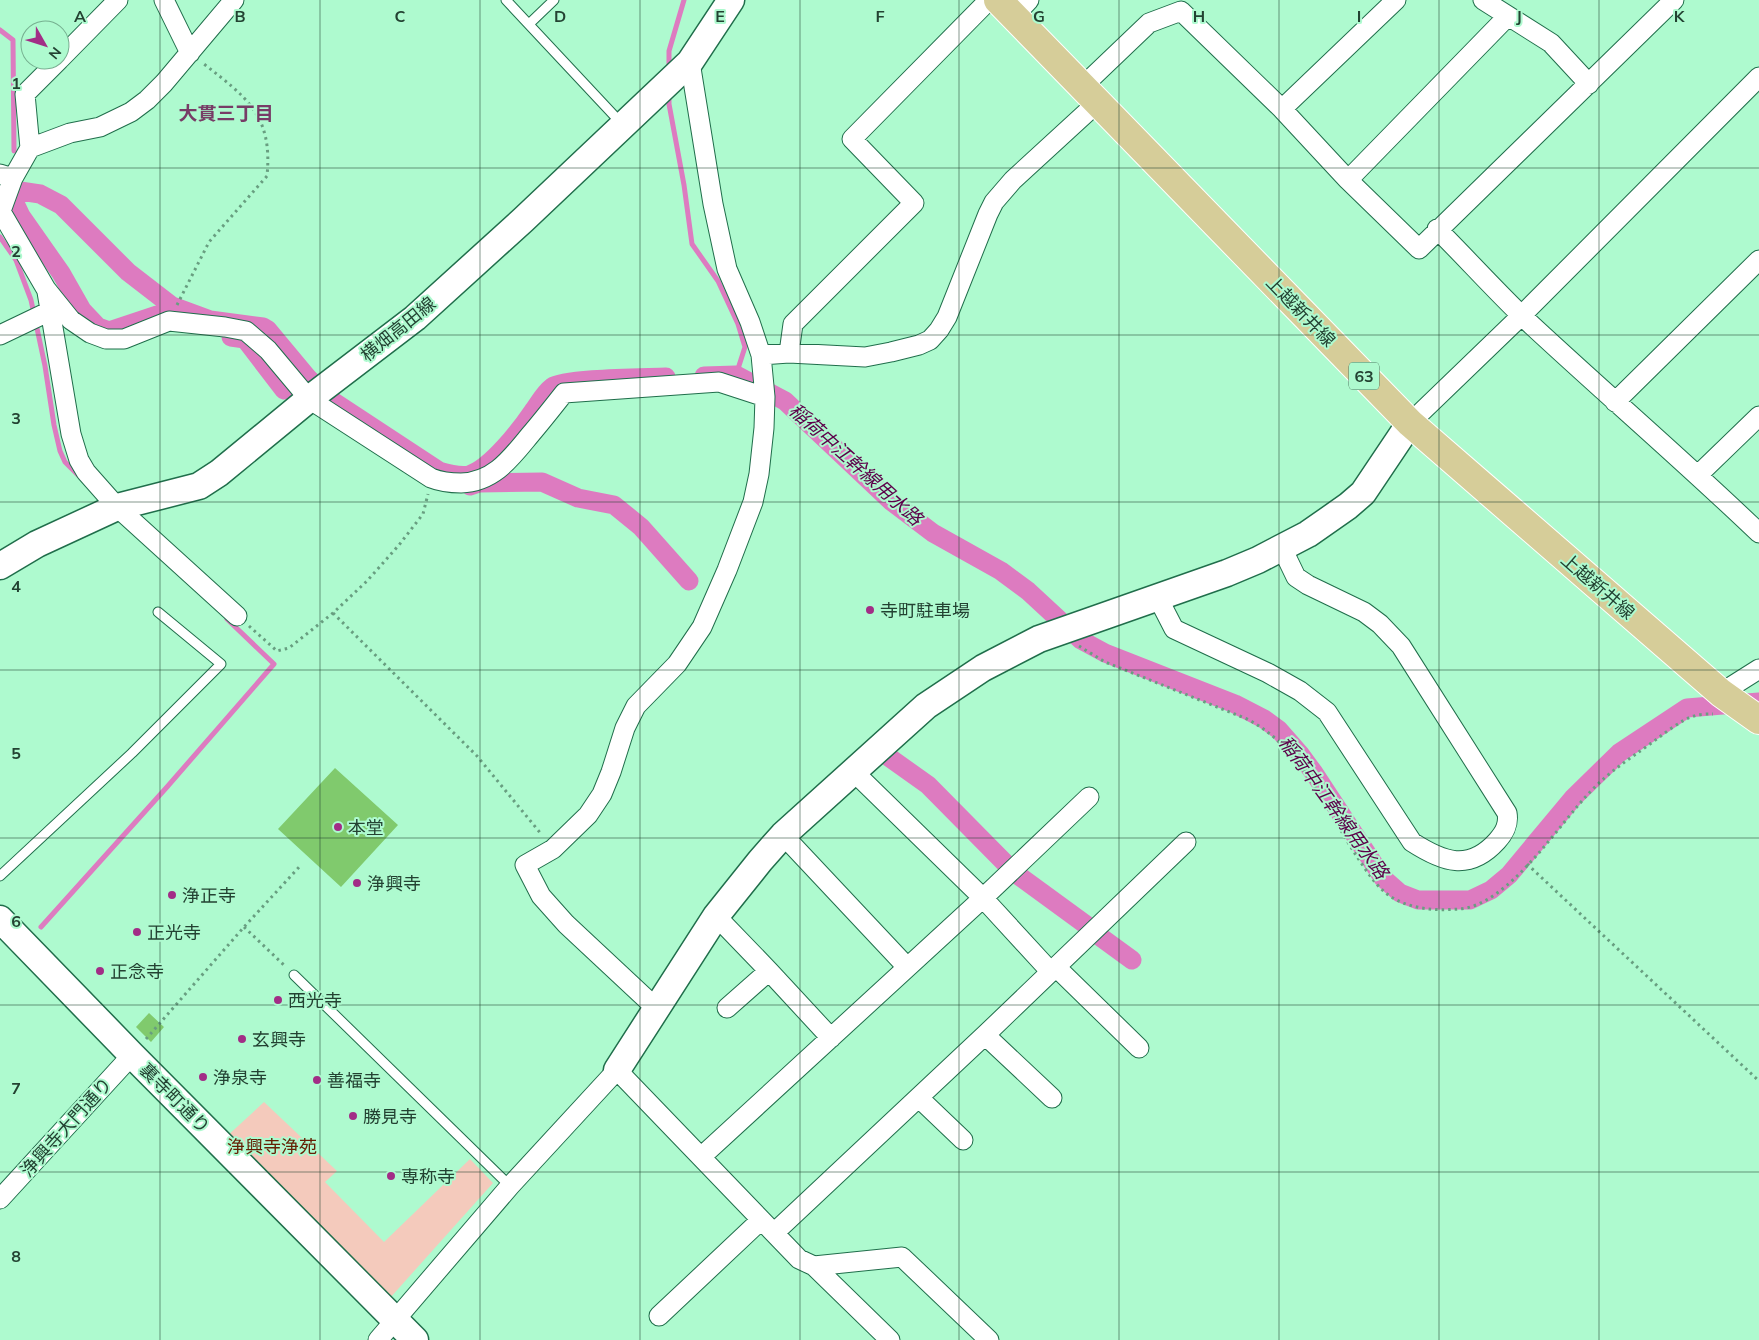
<svg xmlns="http://www.w3.org/2000/svg" width="1759" height="1340" font-family="Mulish,'Noto Sans JP',sans-serif">
	<style>
		.green { fill: #f4cabc }
		.lines { fill: none; stroke-linecap: round; stroke-linejoin: round }
		.stream { stroke: #dd7bc0; stroke-width: 5 }
		.canal { stroke: #dd7bc0; stroke-width: 19 }
		.building { fill: #80ca6d }
		.lane-casing { stroke: #206e4b; stroke-width: 11 }
		.street-casing { stroke: #206e4b; stroke-width: 21 }
		.secondary-casing { stroke: #206e4b; stroke-width: 29 }
		.primary-casing { stroke: #fff; stroke-width: 30 }
		.path { stroke: #689e80; stroke-width: 3; stroke-dasharray: 2.5 4; stroke-linecap: butt }
		.lane { stroke: #fff; stroke-width: 9 }
		.street { stroke: #fff; stroke-width: 19 }
		.secondary { stroke: #fff; stroke-width: 26 }
		.primary { stroke: #d6cd99; stroke-width: 28 }
		.grid { fill: none; stroke: #234232; stroke-width: 1; stroke-opacity: 0.55 }
		.poi-dot { fill: #a22d86; stroke: #aefacf; stroke-width: 2 }
		.labels { text-anchor: middle; dominant-baseline: central; stroke-width: 4; stroke-linejoin: round; paint-order: stroke }
		.shield { fill: #aefacf; stroke: #4d7961; stroke-width: 1 }
		.shield-label { font-size: 16px; font-weight: bold; fill: #234232 }
		.street-label { font-size: 18px; fill: #234232; stroke: #aefacf }
		.poi-label { font-size: 18px; fill: #234232; stroke: #aefacf; text-anchor: start }
		.park-label { font-size: 18px; fill: #652004; stroke: #aefacf }
		.neighbourhood-label { font-size: 19px; font-weight: bold; fill: #773c66; stroke: #aefacf }
		.water-label { font-size: 19px; font-style: italic; fill: #5d004a; stroke: #aefacf }
		.grid-label { font-size: 16px; text-anchor: middle; font-weight: bold; fill: #234232; stroke: #aefacf; stroke-width: 4; stroke-linejoin: round; paint-order: stroke }
	</style>
	<rect width="100%" height="100%" fill="#aefacf"/>
	<path class="green" d="M264,1102L337,1171L325,1182L384,1242L470,1159L493,1183L390,1298L225,1138Z"/>
	<g class="lines">
		<path class="stream" d="M0,30L13,40L14,151
			M669,70V51L684,0
			M669,93V104L684,185L692,244L718,281L738,324L745,347L736,375
			M0,237L16,260L31,300L45,366L54,425L60,451L65,462L79,476
			M41,927L167,787L274,664L227,619"/>
		<path class="canal" d="M0,188L40,194L61,205L128,272L172,306L210,320L263,327L268,330L308,378L328,398L439,471C449,474 459,477 469,475C491,468 520,430 533,411C539,403 544,393 552,387C565,378 646,378 666,377
			M13,199L21,216L61,273L82,310L98,327L109,331L157,315
			M231,337L245,339L284,390
			M704,376L736,375L785,401L892,502L933,533L1001,571L1028,591L1081,640L1105,653L1235,704L1264,719L1279,730L1300,754L1314,773L1383,878L1400,893L1418,900H1470L1491,890L1509,875L1573,798L1619,753L1687,708L1759,702
			M470,486L479,483L542,482L578,498L614,505L641,527L689,581
			M883,753L928,785L1007,865
			M1015,873L1089,927
			M1095,933L1132,960"/>
	</g>
	<path class="building" d="M335,768L398,825L341,887L278,829Z
		M149,1013L164,1027L151,1042L136,1027Z"/>
	<g class="lines">
		<g class="lane-casing">
			<path id="lane" d="M506,0L622,124
				M529,24L554,0
				M0,876L132,753L221,664L158,612
				M294,975L510,1186"/>
		</g>
		<g class="street-casing">
			<path id="street" d="M164,0L190,53
				M1483,0L1551,43L1589,84
				M1014,16L1029,0
				M60,59L118,0
				M59,60L25,94L30,148L70,133L100,127L131,112L147,100L164,83L234,0
				M1082,87L1149,23L1181,11L1282,109L1348,180L1419,249L1674,0
				M1282,109L1396,0
				M0,174L13,178L30,148
				M1348,180L1508,16
				M0,210L46,289L71,320L90,333L106,339H124L169,321L225,327L246,331L268,350L309,399L431,478C441,482 450,483 461,483C494,482 511,458 530,435C542,421 553,407 564,393L719,382L765,397
				M1,211L13,178
				M1437,229C1466,258 1494,289 1523,317C1601,390 1682,459 1759,533
				M47,292L71,434L79,460L86,472L117,507L237,616
				M0,335L50,311
				M789,353L793,324L914,203L852,139L989,0
				M761,355L789,353L865,357L891,352L919,345L930,340L939,330L947,317L988,214L994,202L1013,180L1098,102
				M1615,402L1759,260
				M1410,423L1522,315L1759,77
				M1698,475L1759,416
				M1158,598L1174,629L1268,673L1300,691L1327,712L1412,842C1443,862 1469,872 1497,841C1505,832 1509,824 1507,813L1401,646L1380,624L1364,612L1308,585L1296,577L1282,548
				M1721,693L1759,669
				M854,772L983,898L1050,971
				M783,835L907,967
				M716,916L769,971L831,1038
				M1056,967L1139,1048
				M727,1008L769,971
				M657,1009L566,924L541,896L525,865L553,849L588,815L602,794L611,772L625,728L636,706L677,664L702,627L727,570L753,502L759,474L764,428L765,397L761,355L750,322L727,269L713,204L690,62
				M985,1035L1052,1098
				M919,1098L963,1140
				M701,1157L983,898L1089,797
				M0,1199L132,1055
				M774,1233L985,1035L1186,842
				M814,1266L902,1257L989,1340
				M659,1316L761,1220
				M378,1340L510,1186L617,1070L799,1259L814,1266L890,1340"/>
		</g>
		<g class="secondary-casing">
			<path id="secondary" d="M0,566L37,544L117,507L199,486L219,473L309,399L415,318L523,220L690,62L731,0
				M0,919L132,1055L415,1340
				M617,1070L716,916L760,861L783,835L926,706L983,668L1039,639L1227,573L1258,560L1308,534L1348,506L1363,493L1410,423"/>
		</g>
		<g class="primary-casing">
			<path id="primary" d="M998,0L1410,423L1721,693L1759,720"/>
		</g>
		<path class="path" d="M177,305L209,242L267,176C273,115 246,97 204,64
			M333,613L477,756L542,835
			M249,626L277,651L289,648L333,613L367,581L399,545L423,514L428,494
			M1079,646L1105,662L1247,719C1298,745 1323,802 1352,849C1362,864 1373,883 1387,894C1407,909 1434,911 1459,909C1508,906 1558,825 1591,791C1610,771 1628,760 1650,744C1661,736 1682,719 1694,716C1700,714 1707,714 1713,714
			M1527,864L1759,1081
			M244,927L285,966
			M146,1039L244,927L301,865"/>
		<use href="#lane" class="lane"/>
		<use href="#street" class="street"/>
		<use href="#secondary" class="secondary"/>
		<use href="#primary" class="primary"/>
	</g>
	<path class="grid" d="M160,0V1340M320,0V1340M480,0V1340M640,0V1340M800,0V1340M959,0V1340M1119,0V1340M1279,0V1340M1439,0V1340M1599,0V1340M0,168H1759M0,335H1759M0,502H1759M0,670H1759M0,838H1759M0,1005H1759M0,1172H1759"/>
	<g class="poi-dot">
		<circle cx="870" cy="610" r="5"/>
		<circle cx="338" cy="827" r="5"/>
		<circle cx="357" cy="883" r="5"/>
		<circle cx="172" cy="895" r="5"/>
		<circle cx="137" cy="932" r="5"/>
		<circle cx="100" cy="971" r="5"/>
		<circle cx="278" cy="1000" r="5"/>
		<circle cx="242" cy="1039" r="5"/>
		<circle cx="203" cy="1077" r="5"/>
		<circle cx="317" cy="1080" r="5"/>
		<circle cx="353" cy="1116" r="5"/>
		<circle cx="391" cy="1176" r="5"/>
	</g>
	<g class="labels">
		<rect class="shield" x="1349" y="362.5" width="30" height="27" rx="4"/>
		<g class="shield-label">
			<text x="1364" y="376">63</text>
		</g>
		<g class="street-label">
			<text transform="translate(1301 311) rotate(46)">上越新井線</text>
			<text transform="translate(398 329) rotate(-39)">横畑高田線</text>
			<text transform="translate(1598 586) rotate(41)">上越新井線</text>
			<text transform="translate(175 1098) rotate(45)">裏寺町通り</text>
			<text transform="translate(66 1127) rotate(-48)">浄興寺大門通り</text>
		</g>
		<g class="poi-label">
			<text x="880" y="610">寺町駐車場</text>
			<text x="348" y="827">本堂</text>
			<text x="367" y="883">浄興寺</text>
			<text x="182" y="895">浄正寺</text>
			<text x="147" y="932">正光寺</text>
			<text x="110" y="971">正念寺</text>
			<text x="288" y="1000">西光寺</text>
			<text x="252" y="1039">玄興寺</text>
			<text x="213" y="1077">浄泉寺</text>
			<text x="327" y="1080">善福寺</text>
			<text x="363" y="1116">勝見寺</text>
			<text x="401" y="1176">専称寺</text>
		</g>
		<g class="park-label">
			<text x="272" y="1146">浄興寺浄苑</text>
		</g>
		<g class="neighbourhood-label">
			<text x="226" y="113">大貫三丁目</text>
		</g>
		<g class="water-label">
			<text transform="translate(856 464) rotate(42)">稲荷中江幹線用水路</text>
			<text transform="translate(1334 807) rotate(54)">稲荷中江幹線用水路</text>
		</g>
	</g>
	<g class="grid-label">
		<text x="80" y="22">A</text>
		<text x="240" y="22">B</text>
		<text x="400" y="22">C</text>
		<text x="560" y="22">D</text>
		<text x="720" y="22">E</text>
		<text x="880" y="22">F</text>
		<text x="1039" y="22">G</text>
		<text x="1199" y="22">H</text>
		<text x="1359" y="22">I</text>
		<text x="1519" y="22">J</text>
		<text x="1679" y="22">K</text>
		<text x="16" y="89">1</text>
		<text x="16" y="257">2</text>
		<text x="16" y="424">3</text>
		<text x="16" y="592">4</text>
		<text x="16" y="759">5</text>
		<text x="16" y="927">6</text>
		<text x="16" y="1094">7</text>
		<text x="16" y="1262">8</text>
	</g>
	<g transform="translate(45 45) rotate(129)"><circle r="24" fill="#aefacf" stroke="#76b090"/>
	<path d="M0-4L9 19L0 12L-9 19Z" fill="#a22d86"/>
	<text y="-8" font-size="14" font-weight="bold" text-anchor="middle" fill="#234232">N</text>
	</g>
</svg>
